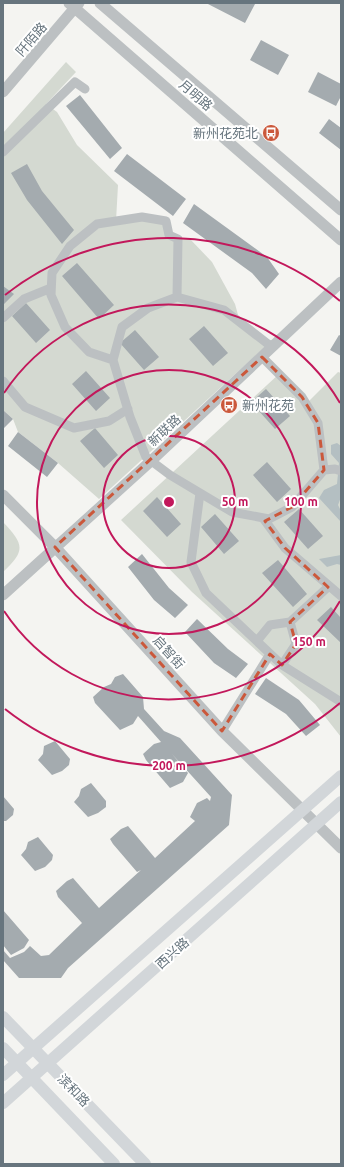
<svg xmlns="http://www.w3.org/2000/svg" width="344" height="1167" font-family="Ubuntu,'Noto Sans SC',sans-serif">
	<style>
		.green { fill: #d4d9d1 }
		.water { fill: #b4bfc2 }
		.building { fill: #a4abaf }
		.lines { fill: none; stroke-linecap: round; stroke-linejoin: round }
		.minor { stroke: #bcc0c2; stroke-width: 9 }
		.tertiary { stroke: #bcc0c2; stroke-width: 11 }
		.secondary { stroke: #d2d6d9; stroke-width: 12 }
		.marked { fill: none; stroke: #cb583b; stroke-width: 3; stroke-dasharray: 8 5; stroke-linejoin: round }
		.ring { fill: none; stroke: #c2185b; stroke-width: 2 }
		.labels { text-anchor: middle; dominant-baseline: central; stroke-width: 4; stroke-linejoin: round; paint-order: stroke }
		.street-label { font-size: 13px; fill: #67757e; stroke: #fff }
		.poi-label { font-size: 13px; fill: #67757e; stroke: #fff; text-anchor: end }
		.centre { fill: #c2185b; stroke: #fff; stroke-width: 2 }
		.ring-label { font-size: 12px; text-anchor: middle; font-weight: bold; fill: #c2185b; stroke: #fff; stroke-width: 4; stroke-linejoin: round; paint-order: stroke }
	</style>
	<rect width="100%" height="100%" fill="#f4f4f1"/>
	<path class="green" d="M66,62L76,72L46,104L57,112L77,145L118,185L116,221H166L169,235L178,239H190L212,262L235,304L240,322L268,344L99,499L58,463L18,432L13,419L3,410V133Z
		M338,372L341,373V737L315,704L192,592L121,520L279,374L306,404Z
		M3,522C24,544 26,551 3,572Z"/>
	<path class="water" d="M337,443L341,446V497L338,505L341,511V522L319,498L324,490L337,484L339,463L331,454V445Z
		M341,555V565L337,564L327,567L319,559Z"/>
	<path class="building" d="M206,3H253L255,4L245,23Z
		M261,40L289,55L278,75L250,60Z
		M318,72L341,84V96L336,106L308,92Z
		M80,95L122,148L110,159L66,106Z
		M329,119L341,128V150L319,133Z
		M127,154L186,199L173,216L114,171Z
		M27,164L42,191L74,230L62,244L27,200L11,173Z
		M194,204L267,257L279,274L266,289L252,273L183,223Z
		M77,263L114,305L99,319L62,276Z
		M3,286L14,294L3,305Z
		M26,303L50,330L36,343L12,316Z
		M204,326L228,353L213,366L189,339Z
		M135,330L159,357L144,370L120,343Z
		M339,335L341,336V356L330,350Z
		M86,371L110,398L96,411L72,384Z
		M266,389L290,416L275,429L251,402Z
		M3,410L13,419L3,429Z
		M95,428L118,455L104,468L80,441Z
		M18,432L58,463L47,477L8,446Z
		M267,462L291,489L277,502L253,475Z
		M157,497L181,524L167,537L143,511Z
		M299,509L323,536L308,549L284,522Z
		M215,514L239,541L224,554L201,527Z
		M142,554L169,588L188,605L175,618L154,600L128,567Z
		M278,560L307,594L293,607L262,573Z
		M331,607L341,618V643L317,620Z
		M197,619L228,649L248,664L236,678L214,663L185,632Z
		M123,674L143,697L144,709L164,731L180,738L232,795L229,825L68,968L61,978H19L3,960V950L10,958L24,952L30,946L41,956L49,955L82,923L58,897L56,891L67,881L73,878L99,908L141,870L137,872L113,844L110,839L121,829L128,826L155,858L195,821L190,817L197,803L207,798L210,801L211,797L172,754L188,773L183,782L170,788L146,760L143,754L154,744L161,742L138,716L133,724L120,730L95,703L93,697L104,687L111,684L115,677Z
		M266,678L299,700L320,725L306,736L286,714L255,694Z
		M55,741L70,759L69,765L62,771L52,775L38,760L43,754L44,746Z
		M91,783L106,801V807L98,813L88,817L74,802L79,796L81,789Z
		M3,796L14,809L13,815L6,821H3Z
		M38,837L53,855L52,860L45,867L35,871L21,855L26,849L28,842Z
		M3,910L29,940L24,948L11,955L3,945Z"/>
	<g class="lines">
		<path class="minor" d="M3,152L75,82L85,89
			M3,318L24,299L51,288
			M262,357L302,397L318,423L324,470L292,507L269,519L232,512L170,475L146,457L130,417L113,360L122,327L148,308L177,297L224,310L268,344L274,346
			M113,360L89,352L65,327L51,295L52,273L70,246L97,224L142,217L166,221L169,235L178,239L177,297
			M3,381L25,407L74,428L109,421L128,409
			M324,470L335,469L341,471
			M200,493L191,562L206,593L282,665L341,702
			M263,518L285,548L341,596
			M257,641L270,625L290,622L328,587
			M282,665L296,644L290,622
			M222,731L270,654"/>
		<path class="tertiary" d="M69,3L341,240
			M100,3L341,210
			M3,92L79,3
			M3,495L55,547L222,731L341,848
			M3,595L151,461L341,282"/>
		<path class="secondary" d="M3,1017L145,1164
			M3,1048L114,1164
			M3,1075L341,776
			M3,1103L341,802"/>
	</g>
	<path class="marked" d="M262,357L302,397L318,423L324,470L292,507L265,521L285,548L328,587L290,622L296,644L282,665L270,654L222,731L55,547Z"/>
	<g class="ring">
		<circle cx="169" cy="502" r="66"/>
		<circle cx="169" cy="502" r="132"/>
		<path d="M340 601A198 198 0 0 1 4 611M4 393A198 198 0 0 1 340 403"/>
		<path d="M340 703A264 264 0 0 1 5 709M5 295A264 264 0 0 1 340 301"/>
	</g>
	<defs>
		<g id="bus-disc" transform="scale(0.9)"><circle r="9.5" fill="#cb583b" stroke="#fff"/><path d="M-5-6H5V4H4V6H2V4H-2V6H-4V4H-5ZM-3.5-4V0h7V-4ZM-3.5 1.2v1.5H-2V1.2ZM2 1.2v1.5H3.5V1.2Z" fill="#fff"/></g>
	</defs>
	<g fill-rule="evenodd">
		<use href="#bus-disc" x="271" y="133"/>
		<use href="#bus-disc" x="229" y="405"/>
	</g>
	<g class="labels">
		<g class="street-label">
			<text transform="translate(31 39) rotate(-49)">阡陌路</text>
			<text transform="translate(196 95) rotate(41)">月明路</text>
			<text transform="translate(164 430) rotate(-43)">新联路</text>
			<text transform="translate(169 652) rotate(48)">启智街</text>
			<text transform="translate(172 953) rotate(-42)">西兴路</text>
			<text transform="translate(74 1090) rotate(46)">滨和路</text>
		</g>
		<g class="poi-label">
			<text x="258" y="133">新州花苑北</text>
			<text x="242" y="405" text-anchor="start">新州花苑</text>
		</g>
	</g>
	<circle cx="169" cy="502" r="6" class="centre"/>
	<g class="ring-label">
		<text x="235" y="506">50 m</text>
		<text x="301" y="506">100 m</text>
		<text x="309" y="646">150 m</text>
		<text x="169" y="770">200 m</text>
	</g>
	<rect width="344" height="1167" fill="none" stroke="#67757e" stroke-width="8"/>
</svg>
